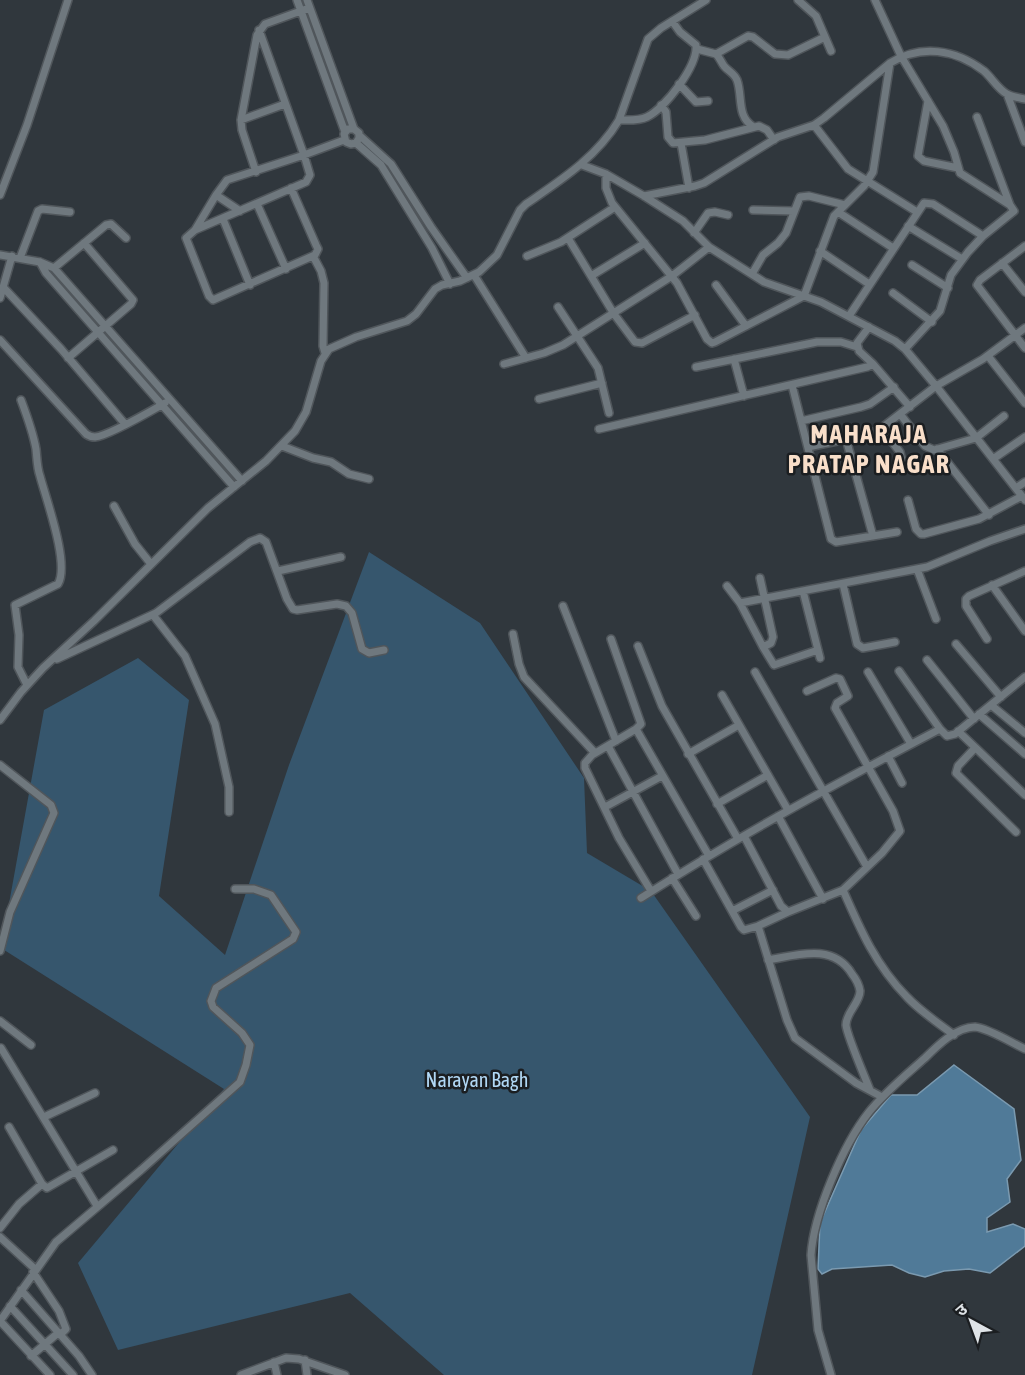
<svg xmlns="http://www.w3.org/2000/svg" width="1025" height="1375" font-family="'Asap Condensed','Noto Sans Devanagari',sans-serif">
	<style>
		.green { fill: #36566d }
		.water { fill: #507a98; stroke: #7b9ab0; stroke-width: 1.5 }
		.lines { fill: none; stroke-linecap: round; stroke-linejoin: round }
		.minor-casing { stroke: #50565b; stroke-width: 10 }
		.minor { stroke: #6f787e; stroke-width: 7 }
		.labels { text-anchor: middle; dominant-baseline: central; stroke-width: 5; stroke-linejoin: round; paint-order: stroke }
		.park-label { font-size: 20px; fill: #b1d8f5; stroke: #1b1e21 }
		.district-label { font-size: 26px; font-weight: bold; letter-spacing: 1.5px; fill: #f9dfca; stroke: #1b1e21 }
	</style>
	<rect width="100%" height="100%" fill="#30373d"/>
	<path class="green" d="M369,552L480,623L584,778L587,853L651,891L810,1117L752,1375H444L350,1293L118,1350L78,1263L224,1089L1,948L44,710L138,658L189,700L159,896L225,955L289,765Z"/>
	<path class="water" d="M954,1065L1014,1109L1021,1160L1007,1179L1010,1202L987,1218V1232L1013,1224L1025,1229V1246L990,1273L969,1269L944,1271L925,1277L909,1273L892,1265L832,1269L822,1274L818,1269L820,1223L861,1130L891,1095H917Z"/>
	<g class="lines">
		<g class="minor-casing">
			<path id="minor" d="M297,0L345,132
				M307,0L354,129
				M798,0L816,16L831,51
				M875,0L901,56L943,126L954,152L960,173L1010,205L1014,211L983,236L968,252L951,275L940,311L905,349
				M697,49L716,54C720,58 721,62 724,66C728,71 734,73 737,80C743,96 736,117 754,127
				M716,54L748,36L753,37L775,54L788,55L825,37
				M679,84L696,102L708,101
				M1007,94L1025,142
				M928,101L918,156L924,161L958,168
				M661,105L666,112L668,137L673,143L705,140L759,126L767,130L774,140
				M977,117L1010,205
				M241,120L285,104
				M619,120C629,120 639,121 647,117C665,108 698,66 696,45L680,32L672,21
				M814,125L848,169L917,212
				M359,135L391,164L431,227L467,278
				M356,143L359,138V133L354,129H348L344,134L346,142L351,144L356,143L381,165L432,248L450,284
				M681,143L689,188
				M582,165L606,174L644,196L683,221L709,247L764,282L821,302L895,341L905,349L936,386L1025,500
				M256,172L242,130L241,120L257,35L265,24L309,8
				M606,174V188L612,203L677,283L707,339L712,343L715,342L804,296L834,216L864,186L873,172L890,63
				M291,188L316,245L318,249L315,255L213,300L209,296L186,238L195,230L216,195L227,180L304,155L344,140
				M0,195L27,125L68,0
				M216,195L240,211
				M644,196L695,186L704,183L778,137L814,125L824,118L890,63C921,44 955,49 984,71C992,78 998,89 1007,94C1012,97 1020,98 1025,99
				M257,204L286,269
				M753,210L794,211
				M838,212L893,248
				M223,219L250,285
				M908,226L962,259
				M195,230L306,182L310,175L304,155L259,30
				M694,233L708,213L715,212L728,215
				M568,238L614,314L635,342L642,343L695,315
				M1025,246L980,280L977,285L1025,348
				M820,251L869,284
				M0,255L40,262L54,268L242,481
				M313,256L321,271L324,283L323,346L325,353
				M527,256L561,242L615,207
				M20,258L38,211L42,209L70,212
				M40,262L46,273L234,487
				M1002,263L1025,292
				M912,265L948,288
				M54,268L106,225L111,224L126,238
				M752,274L763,255L778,243L786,233L800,197L809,196L845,205
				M474,275L526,358
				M591,276L645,243
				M716,285L746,326
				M3,287L61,349L125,424
				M893,293L932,322
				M0,298L12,256
				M558,307L598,368L609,413
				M849,316L924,203L933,204L983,236
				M0,340L86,434C89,436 90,437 95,437C108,436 151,411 165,403
				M988,356L1025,403
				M68,358L131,304L133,300L84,243
				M734,359L744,396
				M504,364L544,353L563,345L672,276L709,247
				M873,364L910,407
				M696,367L817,342H841L857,347
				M792,385L831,539L836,542L897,532
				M539,399L602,383
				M21,400C27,416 33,432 36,449C37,458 37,468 40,476C46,499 70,564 58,584L15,605L19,635L18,667L27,685
				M900,414L925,446L934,450L976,438L1004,416
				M801,421L861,407L870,404L894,387
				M881,428L900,452L903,466
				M599,429L867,367L873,364L859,351L857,343L869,327
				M846,439L873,536
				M282,446L313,458L331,462L349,474L369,479
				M808,447L866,435L879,430L936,386L983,359L1025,328
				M937,449L989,515
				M993,459L1025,437
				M1016,488L1025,482
				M908,500L916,529L921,534H924L979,519L1022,496
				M114,506L135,544L151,564
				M917,569L936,619
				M278,571L341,557
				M760,578L773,637L771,643L763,647
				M843,584L857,644L863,648L895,642
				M992,585L1025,631
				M727,586L740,603L763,647L774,665L818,650
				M803,591L820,658
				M740,603L927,567L990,541L1025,529
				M563,606L616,741
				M153,615L185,656L215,724L229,787V812
				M513,634L519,664L524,677L595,753
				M611,639L641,724L636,729L592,755L585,763V768L619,838L651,891
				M987,639L966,606V599L969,596L1025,571
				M956,644L1001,697
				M638,646L662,706L738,839
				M57,659L156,613L250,542L260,538L266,542L287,599L293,609L297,610L337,604L346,606L352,613L362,649L369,653L384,650
				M927,660L974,719
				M899,671L940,729
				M755,672L867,867
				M868,672L911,744
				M722,695L788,810
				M991,705L1025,733
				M979,714L1025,754
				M0,720L21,692L43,668L94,621L208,508L266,461L295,431L306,412L321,361L329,349L356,337L407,321L416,314L435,289L442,285L460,281L479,272L497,255L520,210L526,204C561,180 596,158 619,120L648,39L661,28L706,0
				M636,729L709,856
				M958,731L1025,795
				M608,746L678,874
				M975,748L958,766L956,773L1016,832
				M688,754L739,725
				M888,756L902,783
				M0,765L51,805L54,813L10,912L0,951
				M717,804L768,775
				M605,807L662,776
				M778,816L823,899
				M744,836L781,906L788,912L843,890L882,853L900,831L893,811L835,708L837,703L848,696L840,679L836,678L807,691
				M703,859L741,927L744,930L758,926L788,912
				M672,878L696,916
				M843,890C860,929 876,966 907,997C920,1011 938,1023 954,1035
				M641,898C738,836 839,782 940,729L947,736L955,734L1025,677
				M732,911L773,890
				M758,926L787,1020L795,1038L856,1083L882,1097
				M768,960C798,955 833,943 852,974C856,979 859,984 860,991C860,1003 846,1012 846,1025C847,1036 865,1077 870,1090
				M0,1021L31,1045
				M1,1048L97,1206
				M44,1117L95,1093
				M9,1127L42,1184L47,1188L113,1150
				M0,1228L19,1204L42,1184
				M0,1237L35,1269
				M33,1272L59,1311L66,1329L60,1335
				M21,1290L79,1356L92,1375
				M10,1306L73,1375
				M31,1356L58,1333
				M305,1360L307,1375
				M274,1362L277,1375
				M50,1375L0,1321L56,1242L141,1170L240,1082L246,1065L250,1045L242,1033L213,1007L211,1001L216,988L293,939L296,932L271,895L254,889H235
				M241,1375L286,1358L299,1359L345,1375
				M831,1375L818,1330L811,1255C814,1213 843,1145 869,1112C885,1092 906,1075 925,1058C937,1046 956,1027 975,1027C988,1028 1012,1043 1025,1049"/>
		</g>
		<use href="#minor" class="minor"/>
	</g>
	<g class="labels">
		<g class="park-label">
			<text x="477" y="1079">Narayan Bagh</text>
		</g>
		<g class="district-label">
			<text x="869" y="434">MAHARAJA<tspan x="869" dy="30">PRATAP NAGAR</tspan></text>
		</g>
	</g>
	<g transform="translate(971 1321) rotate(319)" stroke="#1b1e21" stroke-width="4.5" paint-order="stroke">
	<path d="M0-4.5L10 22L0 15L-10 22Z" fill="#dfe3e7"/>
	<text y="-9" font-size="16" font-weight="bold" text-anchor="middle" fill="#dfe3e7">उ</text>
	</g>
</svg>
